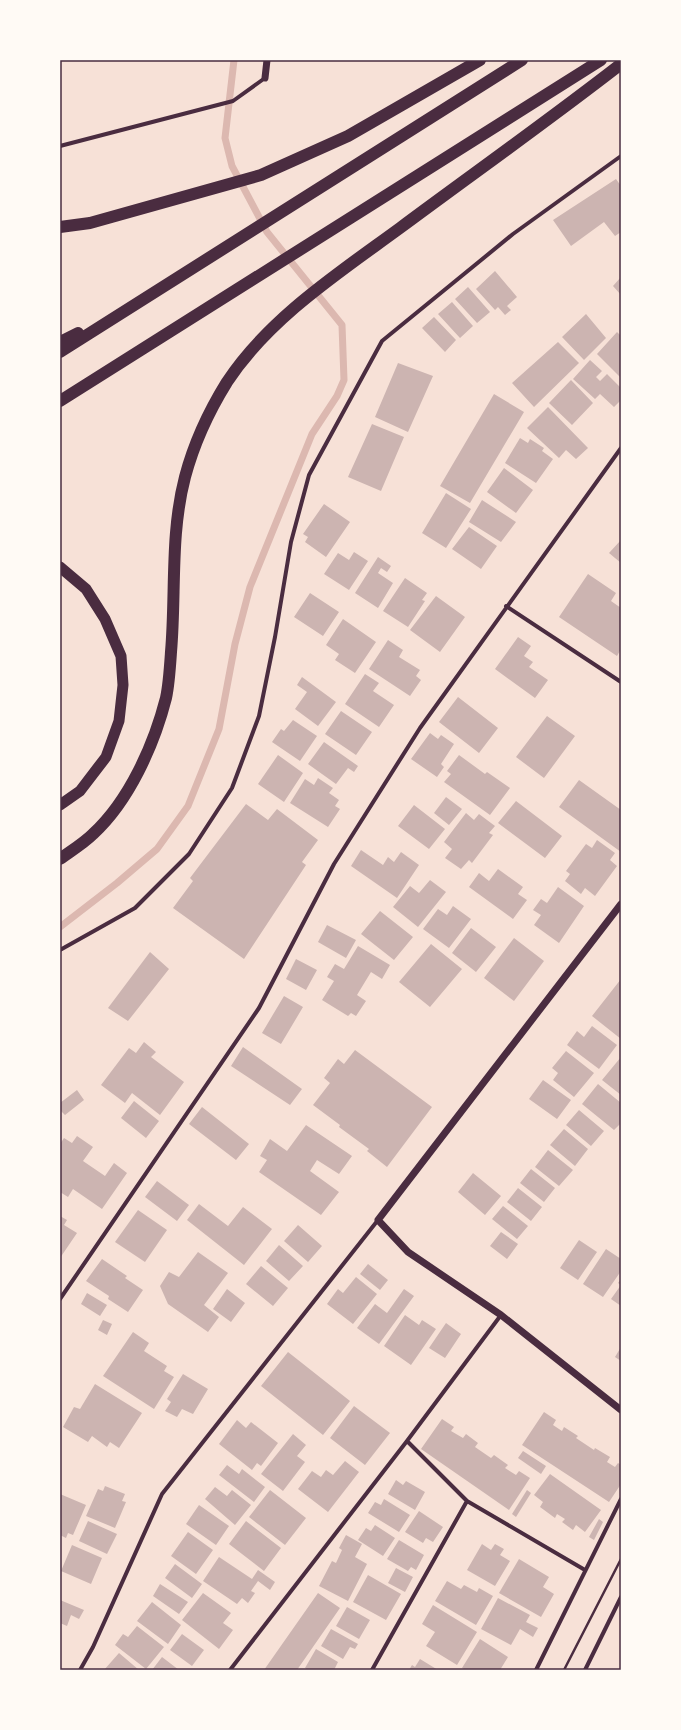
<svg xmlns="http://www.w3.org/2000/svg" width="681" height="1730" font-family="Rubik,sans-serif">
	<style>
		.lines { fill: none; stroke-linecap: round; stroke-linejoin: round }
		.stream { stroke: #dcb8b0; stroke-width: 7 }
		.building { fill: #ccb4b1 }
		.path { stroke: #4a2c40; stroke-width: 2.5 }
		.minor { stroke: #4a2c40; stroke-width: 4 }
		.tertiary { stroke: #4a2c40; stroke-width: 7 }
		.trunk { stroke: #4a2c40; stroke-width: 11 }
		.motorway { stroke: #4a2c40; stroke-width: 12 }
		.neatline { fill: none; stroke: #4a2c40; stroke-width: 1.5 }
	</style>
	<rect width="100%" height="100%" fill="#f7e1d7"/>
	<g class="lines">
		<path class="stream" d="M60,927L117,883L157,849L188,806L219,729L235,644L250,587L312,434L337,396L344,380L342,325L267,232L232,166L225,138L234,60"/>
	</g>
	<path class="building" d="M616,179L621,186V232L615,236L604,222L571,246L553,220Z
		M495,271L517,297L507,306L511,310L505,315L498,307L495,310L476,289Z
		M621,277V295L613,286Z
		M468,287L490,312L477,323L455,299Z
		M452,302L473,326L460,338L438,314Z
		M586,314L606,338L584,360L562,337Z
		M434,317L456,340L445,352L422,328Z
		M617,332L621,336V378L597,354Z
		M558,342L579,363L534,407L512,383Z
		M590,360L602,371L596,377L600,381L607,374L621,388V400L614,407L600,394L595,399L573,379Z
		M398,363L433,376L408,432L375,417Z
		M571,380L593,403L572,425L549,403Z
		M494,394L524,412L470,503L440,486Z
		M548,407L588,448L576,459L566,450L559,458L527,428Z
		M372,424L404,437L381,491L348,477Z
		M520,438L528,443L530,439L544,448L542,451L553,459L536,483L505,463Z
		M504,468L533,490L516,513L487,492Z
		M446,493L471,509L446,548L422,533Z
		M482,500L516,522L501,542L469,522Z
		M324,504L350,522L326,557L305,542L308,537L303,534Z
		M469,527L497,546L481,569L452,549Z
		M621,540V563L609,553Z
		M354,552L368,561L349,590L324,574L338,553L349,560Z
		M378,557L391,566L387,572L381,568L378,573L393,583L378,608L355,593Z
		M588,574L616,593L611,601L621,608V649L617,656L559,617Z
		M405,578L427,593L422,600L425,601L408,627L383,611Z
		M310,593L339,612L323,636L294,617Z
		M436,596L465,617L440,652L410,630Z
		M343,619L376,642L355,673L335,660L339,654L326,645Z
		M518,637L531,646L524,656L533,662L529,667L548,680L535,698L495,669Z
		M388,640L403,650L399,657L420,670L416,676L421,680L410,696L369,669Z
		M365,674L379,683L373,691L394,705L379,727L345,704Z
		M302,677L336,702L318,726L295,709L307,692L297,685Z
		M458,697L498,728L479,753L439,722Z
		M341,711L372,732L356,755L325,734Z
		M547,716L575,736L544,778L516,757Z
		M293,720L317,736L300,761L272,742L281,729L284,731Z
		M430,733L438,739L441,735L454,744L441,764L444,767L437,777L411,759Z
		M324,742L358,766L354,772L348,768L336,784L308,764Z
		M278,755L303,773L284,802L258,784Z
		M459,755L485,774L487,772L510,788L490,815L444,782L451,774L447,771Z
		M318,778L333,788L329,793L339,800L335,806L340,809L328,827L290,803L305,779L314,785Z
		M579,780L621,810V852L559,807Z
		M446,797L462,809L449,825L434,813Z
		M516,801L562,836L545,858L498,823Z
		M246,804L268,820L277,809L318,840L302,862L306,865L244,959L173,908L193,881L190,878Z
		M414,805L445,829L429,849L398,826Z
		M466,813L474,820L479,814L495,826L489,833L493,835L472,863L469,860L461,869L445,858L452,849L444,842Z
		M597,840L615,853L610,860L617,866L595,896L585,888L581,894L565,881L570,874L566,871L586,844L592,848Z
		M361,850L383,865L388,857L394,862L401,852L419,865L397,898L351,866Z
		M498,869L523,887L518,894L527,900L513,919L469,887L479,873L489,881Z
		M430,880L446,892L418,927L393,907L410,886L419,893Z
		M558,887L584,906L559,943L534,925L541,915L533,910L541,899L547,903Z
		M453,906L471,919L449,948L423,929L438,909L447,915Z
		M380,911L413,937L394,960L361,934Z
		M327,925L356,940L346,958L318,942Z
		M471,928L496,947L476,972L452,953Z
		M514,938L544,961L514,1001L484,978Z
		M431,944L462,969L430,1007L399,982Z
		M358,946L390,965L382,979L371,972L357,995L366,1001L356,1016L351,1013L348,1016L322,1000L334,981L327,977L335,964L344,969Z
		M150,952L169,969L128,1021L108,1008Z
		M296,959L317,970L306,990L286,979Z
		M621,979V1039L592,1016Z
		M284,996L303,1007L281,1044L262,1033Z
		M592,1026L617,1045L599,1069L567,1045L577,1031L584,1037Z
		M144,1042L156,1052L151,1057L184,1082L160,1115L132,1093L125,1103L101,1085L129,1048L136,1053Z
		M243,1047L302,1089L290,1105L231,1066Z
		M355,1050L432,1107L387,1167L367,1151L369,1149L339,1127L340,1125L313,1105L330,1083L324,1078L338,1059L344,1064Z
		M566,1051L594,1073L574,1097L553,1080L558,1073L552,1068Z
		M621,1057V1095L602,1080Z
		M543,1080L571,1100L557,1119L529,1099Z
		M598,1084L621,1103V1123L614,1130L582,1104Z
		M77,1090L84,1100L65,1115L60,1110V1103Z
		M134,1101L159,1121L146,1138L121,1118Z
		M202,1107L249,1144L236,1160L189,1124Z
		M579,1110L604,1131L591,1146L566,1125Z
		M306,1125L352,1156L339,1174L317,1160L310,1171L339,1192L321,1215L259,1172L267,1160L260,1156L270,1139L287,1151Z
		M564,1129L588,1149L575,1166L550,1145Z
		M77,1136L93,1147L83,1161L105,1176L114,1163L127,1173L102,1209L73,1189L68,1197L60,1192V1144L64,1138L72,1143Z
		M548,1150L573,1170L559,1186L535,1167Z
		M531,1169L555,1188L544,1202L520,1183Z
		M473,1173L501,1196L485,1215L458,1192Z
		M157,1181L189,1205L177,1221L145,1197Z
		M518,1188L542,1207L531,1221L507,1202Z
		M199,1204L228,1226L243,1207L272,1229L244,1265L187,1220Z
		M503,1206L528,1226L517,1239L492,1219Z
		M138,1210L167,1230L145,1262L115,1242Z
		M60,1216L67,1220L64,1225L77,1233L60,1258Z
		M298,1225L322,1246L308,1262L284,1241Z
		M501,1232L518,1244L507,1259L490,1246Z
		M579,1240L597,1252L578,1280L560,1268Z
		M279,1245L303,1266L289,1281L266,1261Z
		M606,1249L621,1259V1271L603,1297L583,1284Z
		M198,1252L228,1273L204,1305L219,1317L208,1332L168,1304L160,1286L169,1272L179,1277Z
		M102,1259L127,1276L125,1278L143,1290L128,1312L108,1299L109,1296L86,1281Z
		M368,1264L388,1280L380,1290L360,1274Z
		M261,1266L288,1288L273,1306L246,1284Z
		M356,1277L377,1294L353,1324L327,1304L338,1289L343,1293Z
		M621,1279V1306L611,1299L621,1285L618,1283Z
		M227,1289L245,1303L231,1322L213,1309Z
		M404,1289L414,1296L379,1344L357,1328L375,1304L387,1313Z
		M87,1293L107,1305L100,1316L81,1304Z
		M405,1315L419,1325L422,1320L436,1329L411,1365L384,1346Z
		M103,1320L112,1324L107,1335L98,1330Z
		M446,1323L461,1334L445,1358L429,1348Z
		M133,1332L149,1343L144,1351L167,1366L164,1371L174,1377L154,1409L103,1376Z
		M621,1347V1361L615,1357Z
		M288,1352L350,1401L323,1435L261,1386Z
		M183,1374L208,1389L193,1414L182,1409L177,1417L165,1411L171,1402L167,1399Z
		M95,1384L142,1413L119,1448L110,1442L107,1447L92,1436L88,1442L63,1427L74,1407L80,1409Z
		M354,1406L390,1433L365,1465L330,1438Z
		M544,1412L556,1420L553,1425L562,1431L564,1427L578,1436L576,1438L594,1450L595,1448L610,1457L607,1462L615,1467L618,1463L621,1465V1484L609,1502L522,1445Z
		M442,1419L454,1427L451,1431L463,1438L466,1434L478,1443L475,1447L491,1458L494,1455L508,1465L505,1468L516,1475L519,1471L530,1478L509,1510L421,1449Z
		M237,1420L246,1428L251,1422L278,1443L261,1466L257,1463L252,1470L219,1444Z
		M293,1434L306,1445L297,1456L305,1462L283,1491L261,1474Z
		M523,1451L546,1466L541,1474L518,1458Z
		M345,1461L359,1472L328,1512L298,1489L312,1471L321,1477L326,1470L333,1475Z
		M227,1465L239,1474L242,1469L265,1487L254,1502L219,1475Z
		M550,1474L601,1510L585,1532L576,1525L573,1530L562,1522L565,1519L557,1514L555,1518L540,1507L543,1502L534,1495Z
		M396,1480L403,1485L406,1481L425,1492L415,1510L388,1494Z
		M105,1486L125,1494L122,1501L126,1502L115,1528L86,1516L98,1489L103,1491Z
		M215,1487L227,1496L232,1490L251,1505L235,1525L205,1499Z
		M270,1490L306,1518L285,1545L249,1517Z
		M527,1490L531,1493L516,1517L512,1514Z
		M60,1494L86,1505L73,1535L68,1533L66,1538L60,1535Z
		M384,1499L410,1515L399,1532L368,1513L375,1502L381,1505Z
		M199,1505L229,1526L216,1545L186,1524Z
		M419,1511L443,1527L433,1542L426,1538L423,1543L405,1532Z
		M599,1519L603,1522L594,1540L589,1537Z
		M88,1521L117,1534L107,1554L79,1541Z
		M246,1521L281,1548L264,1571L229,1544Z
		M375,1525L395,1538L383,1556L358,1540L366,1528L371,1531Z
		M188,1532L213,1550L196,1574L171,1556Z
		M346,1535L362,1544L355,1557L367,1564L348,1601L319,1586L332,1561L336,1563L342,1550L339,1548Z
		M399,1540L424,1555L416,1570L411,1567L408,1571L387,1559Z
		M482,1544L491,1550L495,1544L504,1549L500,1555L510,1561L495,1586L467,1570Z
		M72,1545L102,1558L91,1584L61,1571Z
		M219,1557L252,1579L258,1570L275,1582L270,1590L258,1581L251,1591L255,1593L248,1603L242,1598L237,1604L203,1581Z
		M519,1559L549,1577L543,1587L554,1594L541,1617L499,1593Z
		M175,1564L202,1584L192,1598L165,1578Z
		M396,1568L413,1577L405,1592L388,1583Z
		M368,1575L401,1594L386,1620L353,1602Z
		M447,1581L461,1589L464,1585L477,1592L479,1588L493,1596L476,1625L435,1601Z
		M160,1584L188,1602L179,1614L153,1596Z
		M203,1593L231,1613L223,1623L233,1630L219,1649L182,1620Z
		M318,1593L340,1608L297,1670H264Z
		M498,1598L530,1615L526,1622L538,1628L533,1637L520,1629L511,1645L481,1629Z
		M60,1600L84,1610L79,1619L71,1615L67,1626L60,1623Z
		M152,1602L181,1625L168,1644L137,1621Z
		M433,1605L477,1632L457,1665L426,1646L435,1632L422,1624Z
		M347,1607L370,1620L359,1639L336,1626Z
		M137,1626L164,1647L146,1669L115,1645L123,1634L128,1637Z
		M331,1629L358,1644L355,1649L350,1647L343,1659L321,1646Z
		M182,1634L204,1650L192,1666L170,1650Z
		M480,1639L508,1657L500,1670H466L462,1668Z
		M316,1649L338,1662L334,1670H308L305,1668Z
		M119,1653L139,1670H104Z
		M162,1657L179,1670H152Z
		M420,1659L438,1670H409L412,1665L415,1667Z"/>
	<g class="lines">
		<path class="path" d="M564,1670L621,1559"/>
		<path class="minor" d="M60,146L233,101L265,78
			M506,606L621,682
			M60,950L135,908L189,854L232,788L259,716L275,637L291,542L309,475L382,341L513,234L621,156
			M60,1299L259,1008L334,864L420,728L621,448
			M407,1441L467,1501L585,1570
			M80,1670L93,1647L162,1494L378,1220
			M230,1670L407,1441L501,1315
			M372,1670L467,1501
			M536,1670L621,1499
			M585,1670L621,1597"/>
		<path class="tertiary" d="M265,78L267,60
			M621,904L378,1220L408,1252L501,1315L621,1410"/>
		<path class="trunk" d="M60,567L86,589L105,619L121,656L123,685L119,721L106,757L80,791L60,805"/>
		<path class="motorway" d="M60,227L90,223L261,175L348,136L480,60
			M60,342L78,333
			M60,352L522,60
			M60,401L601,60
			M60,859C71,851 84,843 93,834C129,801 154,745 166,698C169,684 170,667 171,652C176,594 170,534 185,477C194,443 209,411 227,382C269,318 340,272 400,228C474,173 549,120 621,64"/>
	</g>
	<rect width="681" height="1730" fill="none" stroke="#fffaf5" stroke-width="122"/>
	<rect x="61" y="61" width="559" height="1608" class="neatline"/>
</svg>
